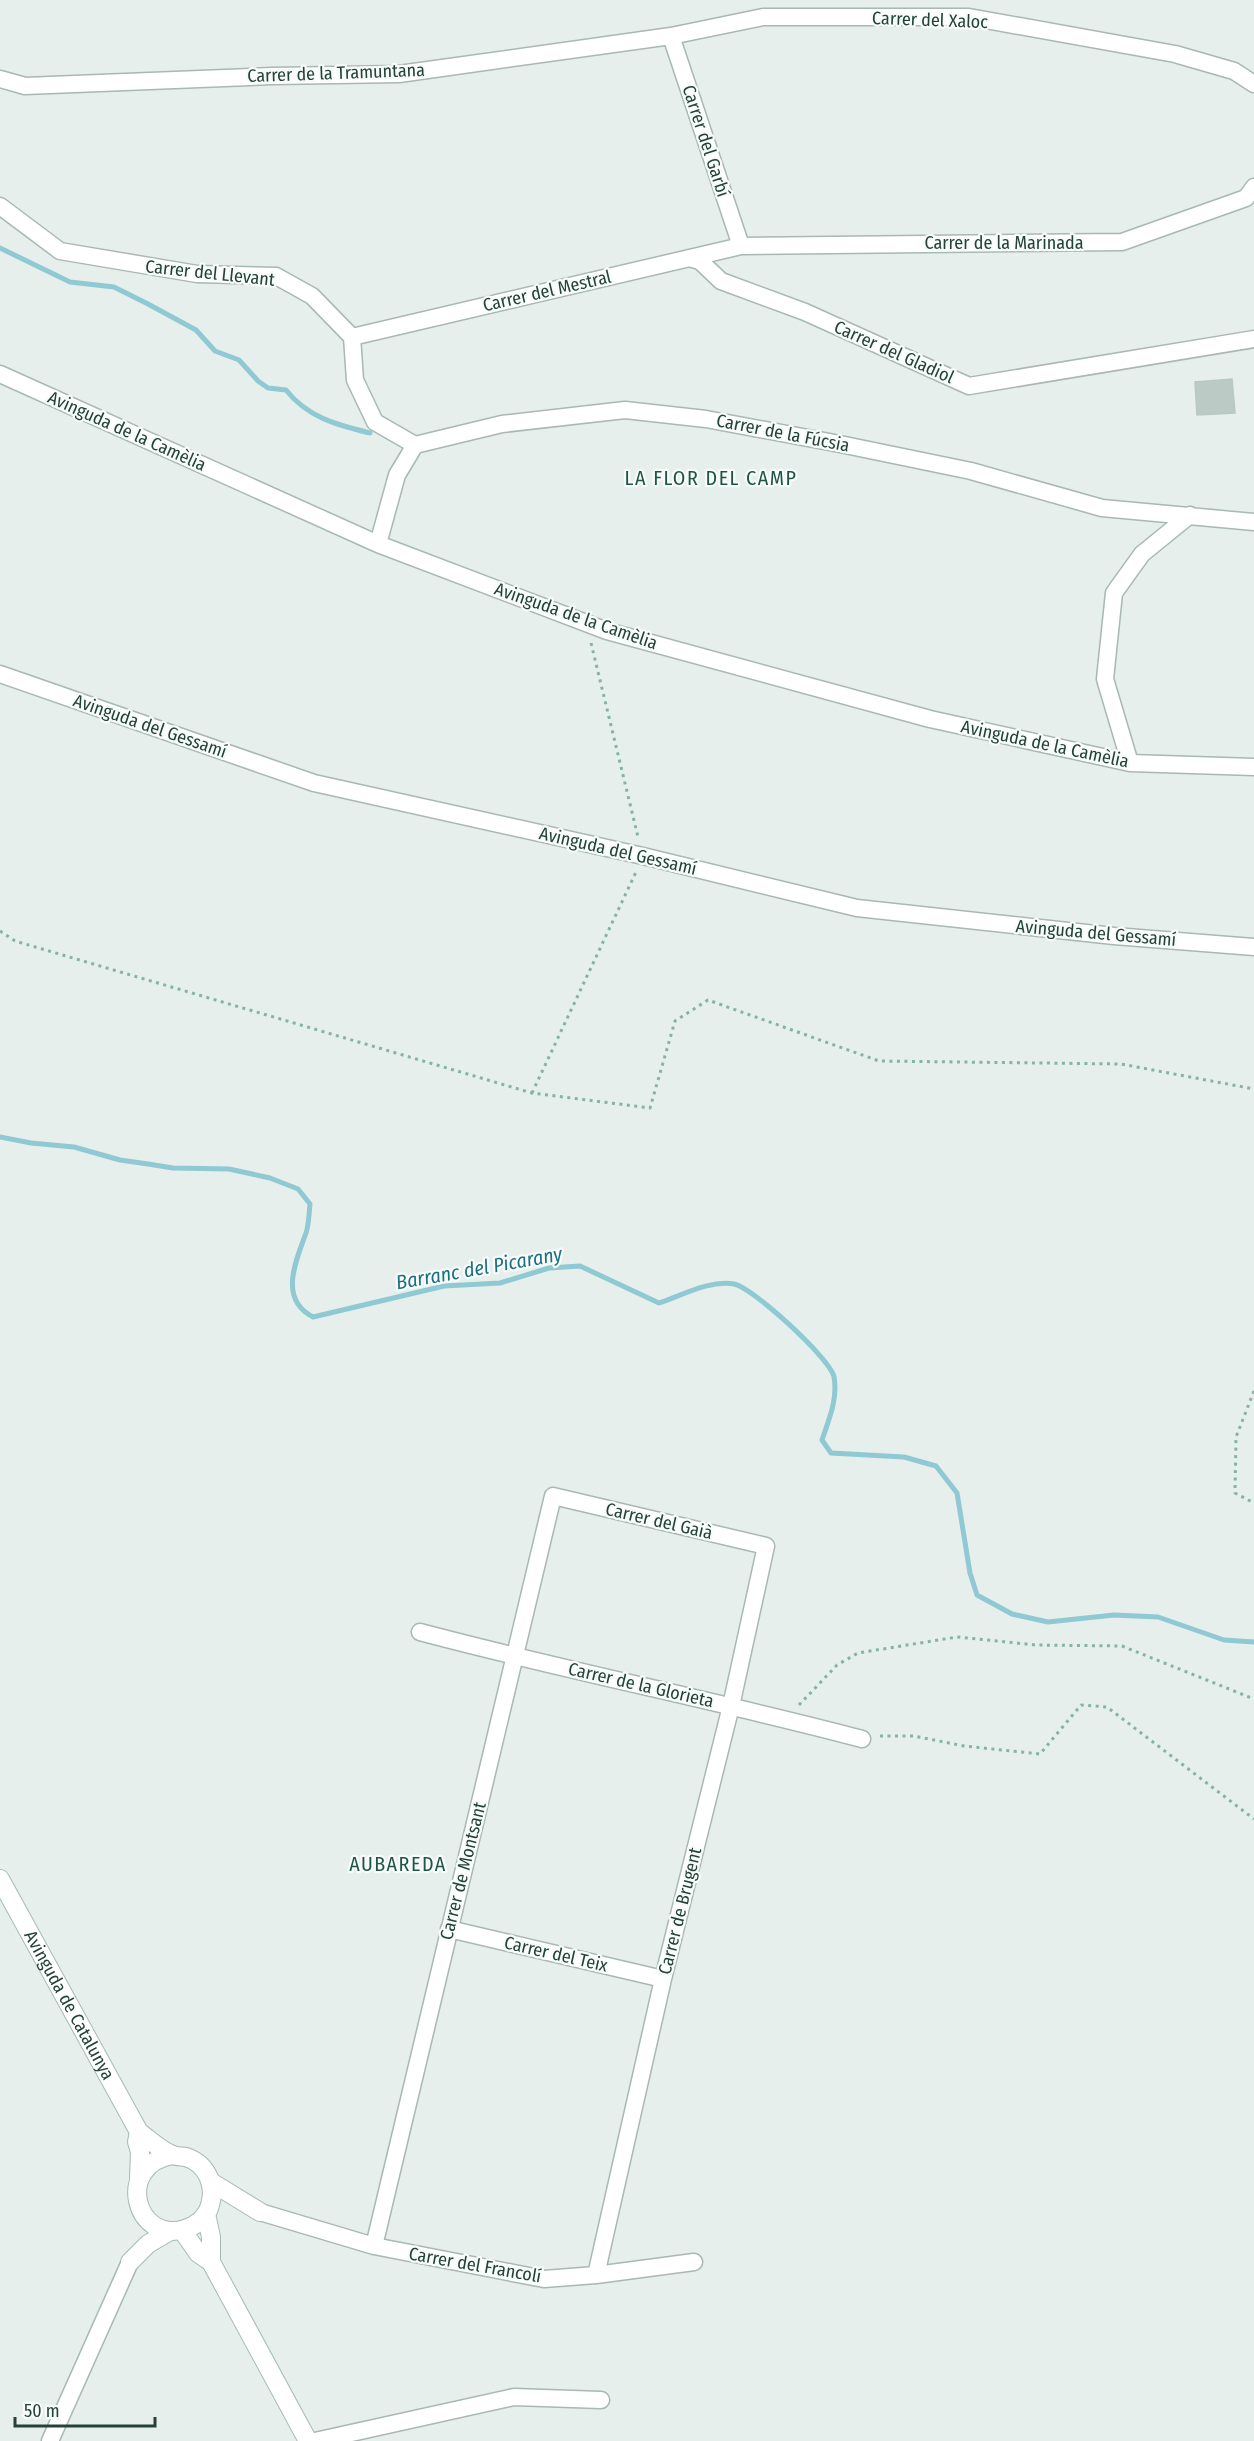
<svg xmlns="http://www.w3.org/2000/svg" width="1254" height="2441" font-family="'Fira Sans Condensed',sans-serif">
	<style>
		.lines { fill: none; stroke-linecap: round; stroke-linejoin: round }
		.stream { stroke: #8ec9d4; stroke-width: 5 }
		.building { fill: #bbcac4; stroke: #b8c9c2; stroke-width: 1.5 }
		.street-casing { stroke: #a8b8b2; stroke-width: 19 }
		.secondary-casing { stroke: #a4bbb3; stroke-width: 20 }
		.path { stroke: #86b3a5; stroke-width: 3; stroke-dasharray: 3 4.5; stroke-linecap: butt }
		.street { stroke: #fff; stroke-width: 16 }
		.secondary { stroke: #fff; stroke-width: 18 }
		.labels { text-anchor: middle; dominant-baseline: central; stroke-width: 4.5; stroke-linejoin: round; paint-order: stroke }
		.street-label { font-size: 18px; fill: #24423a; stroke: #f7fbf9 }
		.neighbourhood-label { font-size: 20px; letter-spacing: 1.5px; fill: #1f5548; stroke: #f7fbf9 }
		.water-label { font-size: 20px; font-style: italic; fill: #1c6f80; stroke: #f7fbf9 }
	</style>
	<rect width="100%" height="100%" fill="#e6efeb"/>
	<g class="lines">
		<path class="stream" d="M0,248L70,282L114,287L148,304L196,330L215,351L239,360L258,381L268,388L286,390C308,418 338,425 370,433
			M0,1137L31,1143L74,1147L120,1160L148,1164L173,1168L229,1169L270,1178L298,1189L310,1204C309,1213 309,1224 306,1233C296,1261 278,1299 313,1317L444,1286L500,1283L549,1268L580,1266L659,1303C683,1295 709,1280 734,1284C752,1287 831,1359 834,1377C838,1399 829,1419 822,1440L831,1453L904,1457L936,1466L957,1493L970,1573L977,1595L1012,1614L1048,1622L1114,1615L1158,1617L1224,1640L1254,1642"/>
	</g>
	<path class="building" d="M1232,379L1235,413L1197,415L1195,382Z"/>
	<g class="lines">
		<g class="street-casing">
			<path id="street" d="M671,36L741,246
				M0,79L25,86L272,76L399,74L671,36L763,17H969L1175,54L1234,71L1254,84
				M0,206L60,251L197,274L276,276L312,296L352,337L355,380L375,422L415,445
				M689,258L700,261L721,281L805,312L969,386L1254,339
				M352,337L741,246L1122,242L1246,198L1254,187
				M0,374L378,544L607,631L930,719L1130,763L1254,767
				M378,544L397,475L415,445L502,424L625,410L706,419L840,444L971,471L1102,508L1254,522
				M0,674L314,783L643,856L857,908L1114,936L1254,947
				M1130,763L1105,679L1114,593L1142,554L1190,515
				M420,1632C566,1671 715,1700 862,1739
				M449,1929L663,1979
				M260,2212L374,2246L544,2279L596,2275L694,2262
				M374,2246L553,1496L766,1546L731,1706L663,1979L596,2275
				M50,2441L130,2262
				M315,2441L514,2397L601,2400"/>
		</g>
		<g class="secondary-casing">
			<g id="secondary">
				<path id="s1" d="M0,1879L139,2132C149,2139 161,2151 173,2155C177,2157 182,2156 186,2157C207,2164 216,2185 210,2205C207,2217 196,2226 185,2229C135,2244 114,2165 173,2155"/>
				<path d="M139,2132L137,2142L140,2152L139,2178"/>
				<path d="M211,2182L260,2212"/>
				<path d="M206,2214L211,2237V2262"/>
				<path d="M182,2230L198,2253L211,2262L308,2441"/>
				<path d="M130,2262L148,2244L170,2231"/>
			</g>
		</g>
		<path class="path" d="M591,643L638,837
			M0,931L15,941L532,1093L650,1108L675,1021L708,1000L879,1061L1121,1064L1254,1089
			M532,1093L636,872
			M1254,1391L1236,1437L1235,1493L1254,1503
			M799,1705L837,1665L858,1653L957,1637L1036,1645L1122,1646L1254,1699
			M880,1736H914L964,1746L1040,1754L1081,1705L1107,1707L1254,1819"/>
		<use href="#street" class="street"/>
		<use href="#secondary" class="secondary"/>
	</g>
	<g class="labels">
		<g class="street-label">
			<text transform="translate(930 20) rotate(2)">Carrer del Xaloc</text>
			<text transform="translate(336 73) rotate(-2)">Carrer de la Tramuntana</text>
			<text transform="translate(706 141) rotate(72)">Carrer del Garbí</text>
			<text x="1004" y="243">Carrer de la Marinada</text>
			<text transform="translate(210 273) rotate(6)">Carrer del Llevant</text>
			<text transform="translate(547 291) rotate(-13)">Carrer del Mestral</text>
			<text transform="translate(894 352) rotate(24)">Carrer del Gladiol</text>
			<text transform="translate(127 431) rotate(24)">Avinguda de la Camèlia</text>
			<text transform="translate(783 433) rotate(11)">Carrer de la Fúcsia</text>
			<text transform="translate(576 616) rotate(19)">Avinguda de la Camèlia</text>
			<text transform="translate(150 726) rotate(19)">Avinguda del Gessamí</text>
			<text transform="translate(1045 744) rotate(12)">Avinguda de la Camèlia</text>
			<text transform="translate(618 851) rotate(13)">Avinguda del Gessamí</text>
			<text transform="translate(1096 933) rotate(5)">Avinguda del Gessamí</text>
			<text transform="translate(659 1521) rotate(13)">Carrer del Gaià</text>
			<text transform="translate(641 1685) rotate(13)">Carrer de la Glorieta</text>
			<text transform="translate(463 1871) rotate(-76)">Carrer de Montsant</text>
			<text transform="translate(680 1911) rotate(-76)">Carrer de Brugent</text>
			<text transform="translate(556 1954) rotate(13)">Carrer del Teix</text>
			<text stroke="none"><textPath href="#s1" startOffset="144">Avinguda de Catalunya</textPath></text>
			<text transform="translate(475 2265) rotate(10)">Carrer del Francolí</text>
		</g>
		<g class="neighbourhood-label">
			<text x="711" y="478">LA FLOR DEL CAMP</text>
			<text x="398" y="1864">AUBAREDA</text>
		</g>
		<g class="water-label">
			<text transform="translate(479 1268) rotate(-10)">Barranc del Picarany</text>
		</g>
	</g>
	<path d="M15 2417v9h140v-9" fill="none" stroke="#24423a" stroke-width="3"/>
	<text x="24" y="2417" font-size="18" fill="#24423a" stroke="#f7fbf9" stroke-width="4.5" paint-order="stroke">50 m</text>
</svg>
